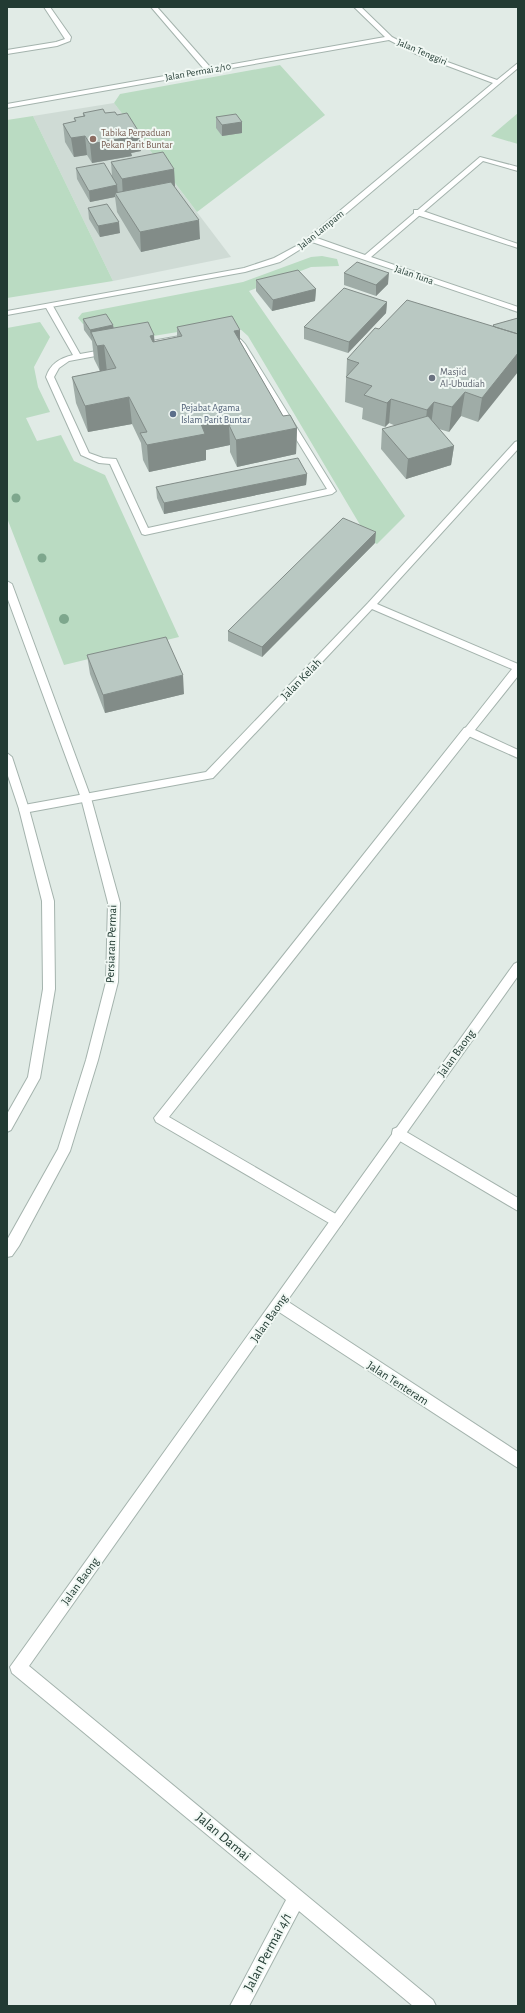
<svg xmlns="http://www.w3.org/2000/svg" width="525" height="2013" font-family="'Alegreya Sans',sans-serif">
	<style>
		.built { fill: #cfdbd5 }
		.green { fill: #badbc2 }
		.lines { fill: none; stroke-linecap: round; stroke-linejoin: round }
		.service-casing { stroke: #a4b3ad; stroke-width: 2 }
		.minor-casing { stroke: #a4b3ad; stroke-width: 2 }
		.tertiary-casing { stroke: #a4b3ad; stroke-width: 2 }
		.service { fill: #fff; fill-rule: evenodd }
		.minor { fill: #fff; fill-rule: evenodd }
		.tertiary { fill: #fff; fill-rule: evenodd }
		.tree { fill: #7ea78d }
		.wall { fill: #9faca7 }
		.shaded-wall { fill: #828c88 }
		.building { fill: #b9c8c2; stroke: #828c88 }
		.education-dot { fill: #8d6e63; stroke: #f1f8f4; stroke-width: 1.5 }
		.worship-dot { fill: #6b7280; stroke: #f1f8f4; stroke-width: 1.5 }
		.service-dot { fill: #5c6f8a; stroke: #f1f8f4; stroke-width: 1.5 }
		.labels { text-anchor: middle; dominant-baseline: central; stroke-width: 4; stroke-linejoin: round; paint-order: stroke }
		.far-street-label { font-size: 10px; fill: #223b33; stroke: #f1f8f4 }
		.far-education-label { font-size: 10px; fill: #785e54; stroke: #f1f8f4; text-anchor: start }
		.far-worship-label { font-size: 10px; fill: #5b616d; stroke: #f1f8f4; text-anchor: start }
		.far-service-label { font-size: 10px; fill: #4e5e75; stroke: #f1f8f4; text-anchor: start }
		.street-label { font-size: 12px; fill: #223b33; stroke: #f1f8f4 }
		.near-street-label { font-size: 14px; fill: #223b33; stroke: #f1f8f4 }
	</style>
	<rect width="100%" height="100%" fill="#e1ebe6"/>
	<path class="built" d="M114,103L231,257L113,281L33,116Z"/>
	<path class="green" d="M280,65L325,115L197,212L114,103L120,94Z
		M518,113V144L491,136Z
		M33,116L113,281L7,298V120Z
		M322,256L337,259L339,266L311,267L249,291L405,516L377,544L369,540L248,336L238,327L220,325L123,341L108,319L83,324L78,318L82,313L243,282L311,257Z
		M40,322L50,337L34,367L38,387L50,412L26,418L37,441L61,435L74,461L105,475L179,637L64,665L7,518V328Z"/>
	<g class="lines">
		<g class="service-casing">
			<path id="service" d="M44,7H50L71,37L70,41L57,46L7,54V50L56,42L65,39Z
				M414,210H420L518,244V248L414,214Z
				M46,304L53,306L80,354L213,330C226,331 237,334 245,344L336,491L332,494L145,535L142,534L110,464L99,463L81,455L46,377C50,364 60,358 73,355L45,306ZM213,334L226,337L238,345L327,489L148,528L116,459L103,458L89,453L54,377L59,368L69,361Z
				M468,727L473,731L472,734L169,1117L341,1217L343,1221L341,1225L336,1227L156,1122L154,1118L464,728Z
				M398,1127L518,1198V1211L393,1137L392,1133L393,1129Z"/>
		</g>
		<g class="minor-casing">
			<path id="minor" d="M151,7H157L211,68L385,37L354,7H361L392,37L420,52L497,80L518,63V68L317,238L365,255L480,157L518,167V171L483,161L371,257L518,307V312L312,242L280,262L245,272L7,315V311L244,268L274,258L300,244L493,83L416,54L389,40L7,108V104L204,69Z
				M518,441V449L377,604L518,664V676L475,730L518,750V758L464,734L463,731L512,669L372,609L213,778L24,813L20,812L19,809L24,805L206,772L368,603L515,442Z
				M518,962V976L287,1301L518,1452V1468L279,1312L29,1666L433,2000L436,2006H413L299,1911L249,2006H230L286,1900L12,1673L10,1667L514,964Z"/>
		</g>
		<g class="tertiary-casing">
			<path id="tertiary" d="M7,581L12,584L91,798L120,903L118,982L98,1060L70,1151L19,1246L12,1256L7,1257V1240L58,1149L86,1060L106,982L108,903L81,798L7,597Z
				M7,753L12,757L29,809L54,901L55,989L40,1078L11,1130L7,1132V1114L28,1077L43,989L42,901L19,809L7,773Z"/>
		</g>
		<use href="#service" class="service"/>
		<use href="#minor" class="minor"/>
		<use href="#tertiary" class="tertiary"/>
	</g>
	<g class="tree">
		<circle cx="16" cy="498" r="4.5"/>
		<circle cx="42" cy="558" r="4.5"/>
		<circle cx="64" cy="619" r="5"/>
	</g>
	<path class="wall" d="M83,113H105L117,115L139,132L141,151L131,153L132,156L92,163L87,155L74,157L65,142L63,124L75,122L74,118L83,116Z
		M216,117L242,122V133L222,136L216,128Z
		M111,162L174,169L175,188L200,239L141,252L117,212L115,197L90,202L77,179L76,168L112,176Z
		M88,208L120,233L100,237L89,219Z
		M344,273L388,284L376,296L344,285Z
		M256,280L316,289L315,301L272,311L256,291Z
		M387,302L386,313L348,353L304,339V327Z
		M518,318L478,422L461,416L449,432L439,429L454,446L451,465L406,479L381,449L382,429L396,426L389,423L385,427L362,419L363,408L345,402L347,359L379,329L493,326V325Z
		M83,319L113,325L114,328L155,341L177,337V327L240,341L283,416L297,428L296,454L237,467L230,452V445L206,450V460L149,472L143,460L141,443L132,424L88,432L76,403L72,377L100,371L94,359L92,341L84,330Z
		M307,474L306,485L164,514L157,498L156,487Z
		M375,543L262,657L228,641V631Z
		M87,655L184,694L105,713L90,674Z"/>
	<path class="shaded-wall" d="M242,122V133L222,136V125Z
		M139,132L141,151L131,153L132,156L92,163L90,144L128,134Z
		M85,136L87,155L74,157L71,138Z
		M174,169L175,188L123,198L122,179Z
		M117,185L118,196L115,193V197L90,202L89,191Z
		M199,220L200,239L141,252L140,232Z
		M119,222L120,233L100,237L98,226Z
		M389,273L388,284L376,296V285Z
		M316,289L315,301L272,311L273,300Z
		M387,302L386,313L348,353L349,342Z
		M113,325L114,336L91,332L92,341L90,330Z
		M240,330V357L234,331Z
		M154,335L156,361L150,336Z
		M518,337V372L478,422L482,398Z
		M104,345L107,372L100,373L97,346Z
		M465,392L461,416L449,432L452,407Z
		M129,397L132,424L88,432L85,406Z
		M391,399L389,423L385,427L387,403Z
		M434,402L431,426L424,435L427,410Z
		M232,418L233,433L229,425L230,445L206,450V460L149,472L147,445L201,424Z
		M297,428L296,454L237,467L236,440Z
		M454,446L451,465L406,479L408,459Z
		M307,474L306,485L164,514V503Z
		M376,532L375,543L262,657V647Z
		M183,675L184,694L105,713L103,695Z"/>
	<path class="building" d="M103,109L105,113L115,112L117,115L127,113L139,132L128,134L130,137L90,144L85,136L71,138L63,124L76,121L74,118L85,116L83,113Z
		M236,114L242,122L222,125L216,117Z
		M163,152L174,169L122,179L111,162Z
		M104,163L117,185L89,191L76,168Z
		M171,182L199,220L140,232L115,193Z
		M107,204L119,222L98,226L88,208Z
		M357,262L389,273L376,285L344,273Z
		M298,270L316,289L273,300L256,280Z
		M344,288L387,302L349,342L304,327Z
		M407,300L518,334V353L482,398L465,392L452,407L434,402L427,410L391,399L387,403L364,395L372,386L346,377L359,363L347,359L375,328L379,329Z
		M106,314L113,325L90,330L83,319Z
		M232,316L240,330L234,331L283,416L290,415L297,428L236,440L229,425L236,424L232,418L201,424L205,434L147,445L140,433L147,432L129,397L85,406L72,377L116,368L104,345L97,346L91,332L148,322L154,335L150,336L153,342L182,336L177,327Z
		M518,318V334L495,327L493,325Z
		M428,416L454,446L408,459L382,429Z
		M298,458L307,474L164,503L156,487Z
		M343,518L376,532L262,647L228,631Z
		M166,637L183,675L103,695L87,655Z"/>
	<circle class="education-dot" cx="93" cy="139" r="4"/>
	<circle class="worship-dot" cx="432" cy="378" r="4"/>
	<circle class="service-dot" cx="173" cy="414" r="4"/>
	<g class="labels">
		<g class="far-street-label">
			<text transform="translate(422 52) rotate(23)">Jalan Tenggiri</text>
			<text transform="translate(198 72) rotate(-10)">Jalan Permai 2/10</text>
			<text transform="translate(321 230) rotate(-39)">Jalan Lampam</text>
			<text transform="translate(414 275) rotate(19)">Jalan Tuna</text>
		</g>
		<g class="far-education-label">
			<text x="101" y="133">Tabika Perpaduan<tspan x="101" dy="12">Pekan Parit Buntar</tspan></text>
		</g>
		<g class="far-worship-label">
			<text x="440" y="372">Masjid<tspan x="440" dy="12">Al-Ubudiah</tspan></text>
		</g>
		<g class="far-service-label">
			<text x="181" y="408">Pejabat Agama<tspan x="181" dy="12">Islam Parit Buntar</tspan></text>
		</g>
		<g class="street-label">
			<text transform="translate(301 679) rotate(-46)">Jalan Kelah</text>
			<text transform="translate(111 944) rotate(-88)">Persiaran Permai</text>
			<text transform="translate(456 1053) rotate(-54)">Jalan Baong</text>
			<text transform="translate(269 1318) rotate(-55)">Jalan Baong</text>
			<text transform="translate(398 1383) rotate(33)">Jalan Tenteram</text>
			<text transform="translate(80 1581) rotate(-54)">Jalan Baong</text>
		</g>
		<g class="near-street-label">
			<text transform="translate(223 1837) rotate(40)">Jalan Damai</text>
			<text transform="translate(268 1952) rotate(-62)">Jalan Permai 4/1</text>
		</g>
	</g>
	<rect width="525" height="2013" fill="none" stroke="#223b33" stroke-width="16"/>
</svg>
